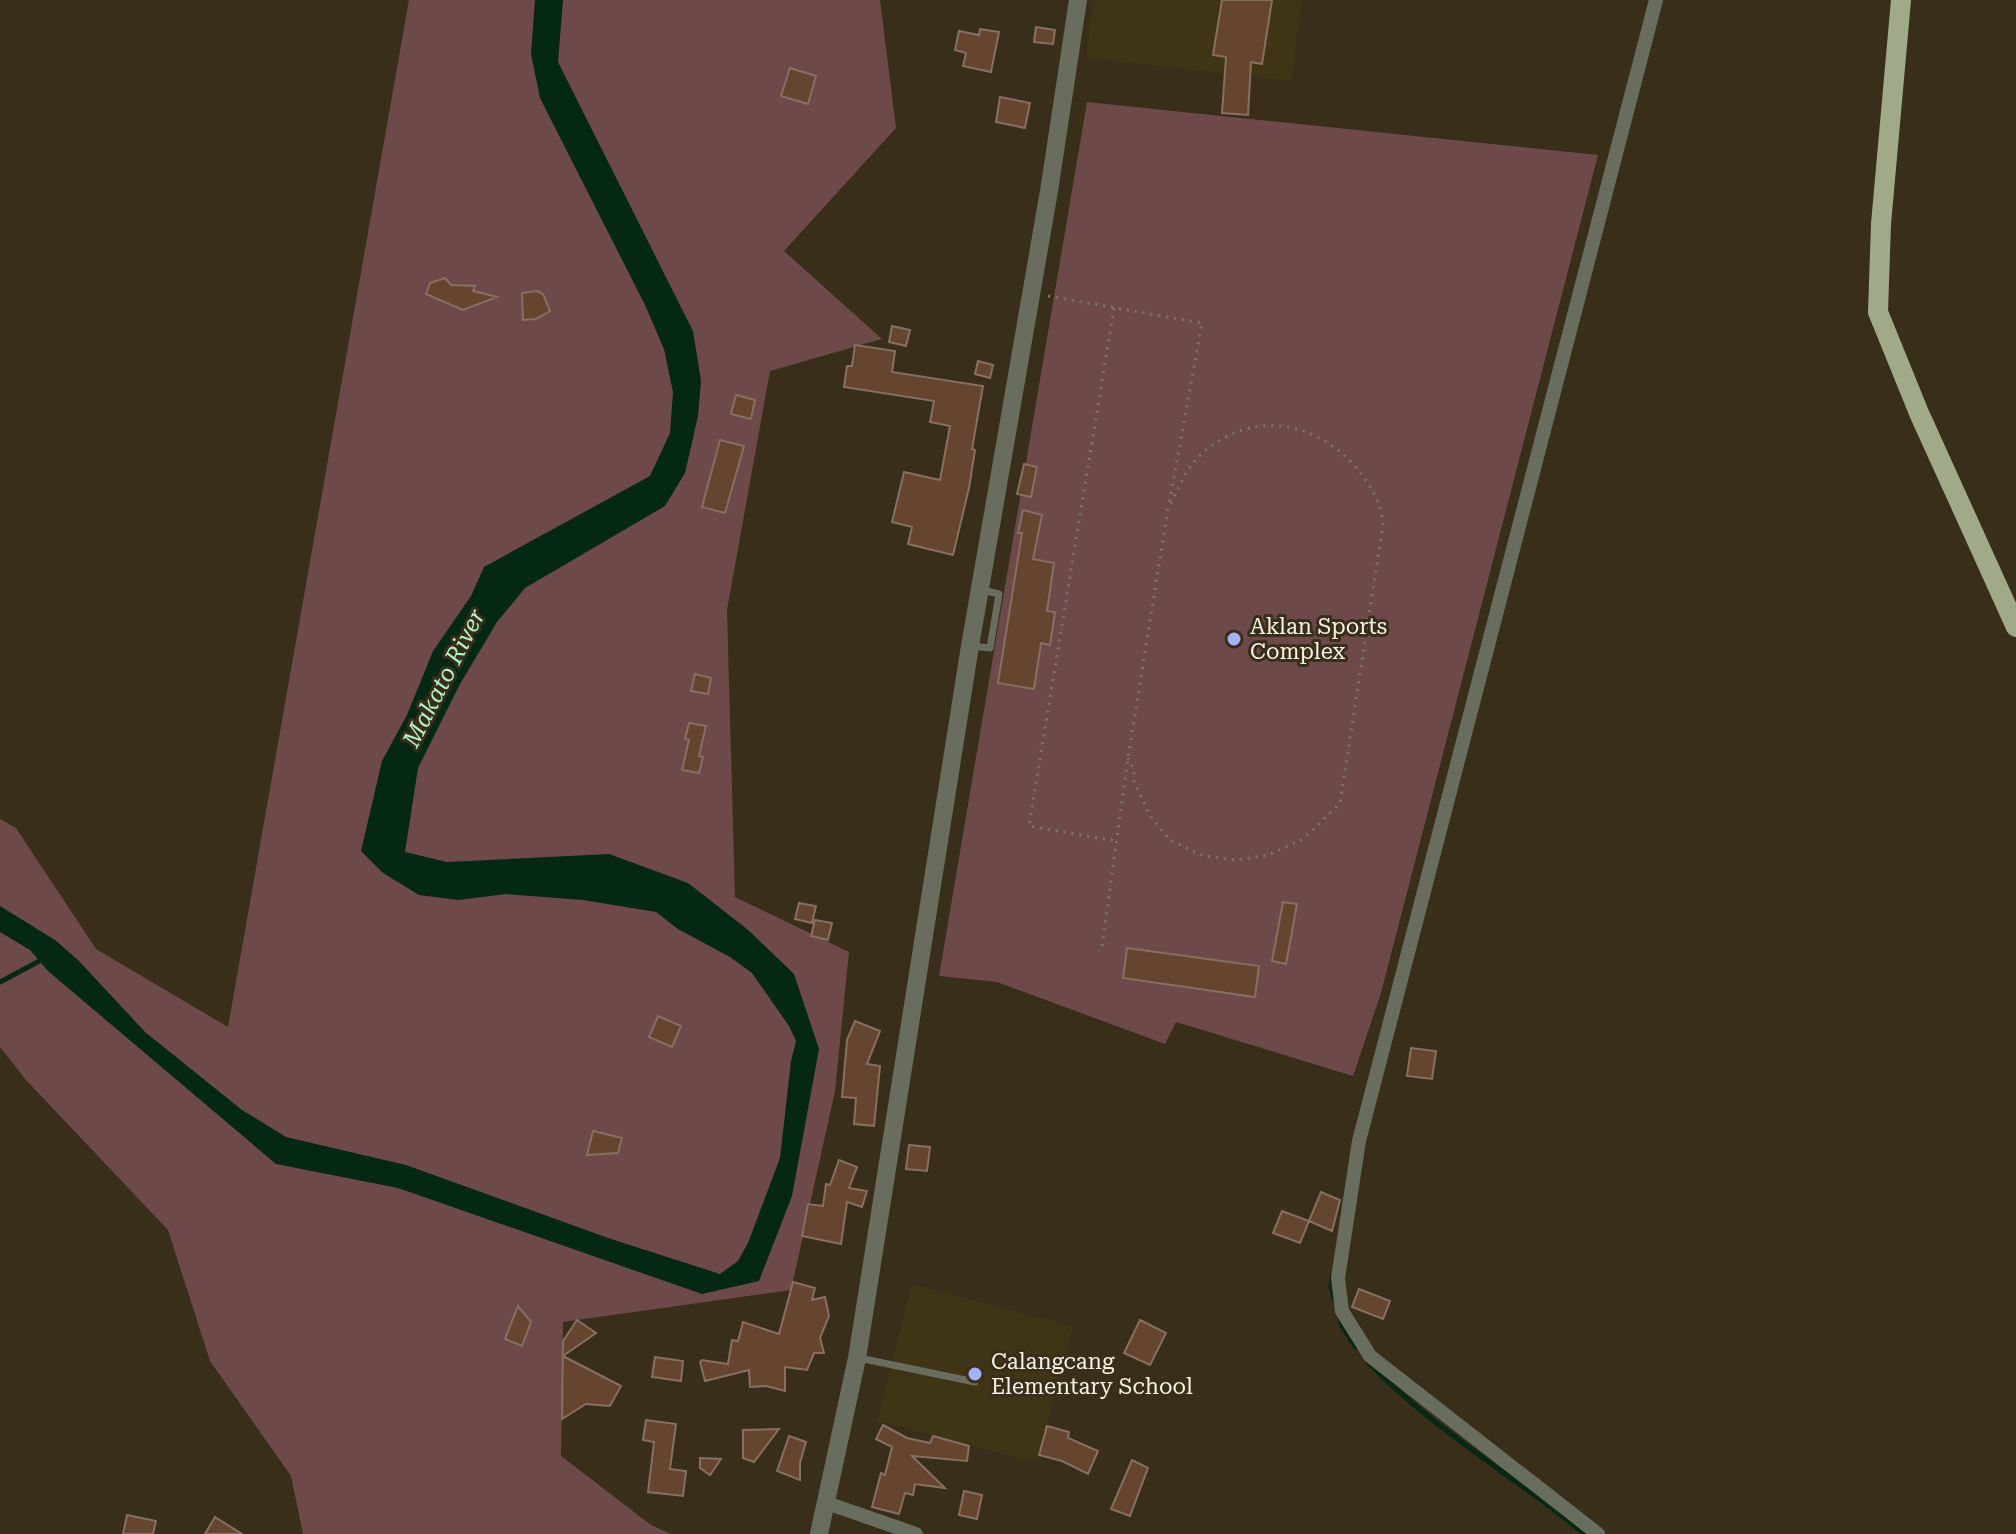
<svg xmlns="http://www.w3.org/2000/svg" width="2016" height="1534" font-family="'Roboto Serif',serif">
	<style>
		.built { fill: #403417 }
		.green { fill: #6e494a }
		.water { fill: #042814 }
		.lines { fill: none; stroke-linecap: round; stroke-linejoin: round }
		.stream { stroke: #042814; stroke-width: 5 }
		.building { fill: #664530; stroke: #876f61; stroke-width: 2 }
		.path { stroke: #7e7563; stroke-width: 3; stroke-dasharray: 2 6; stroke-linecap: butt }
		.service { stroke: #686d5d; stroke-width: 7 }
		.minor { stroke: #686d5d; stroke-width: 14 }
		.tertiary { stroke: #686d5d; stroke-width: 18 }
		.primary { stroke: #a0aa89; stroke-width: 20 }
		.poi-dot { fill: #a3b2fd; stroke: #382e19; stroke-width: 3 }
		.labels { text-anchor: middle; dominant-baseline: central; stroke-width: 6; stroke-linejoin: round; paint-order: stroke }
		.poi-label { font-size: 22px; fill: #f8f2e5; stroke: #382e19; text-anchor: start }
		.water-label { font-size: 24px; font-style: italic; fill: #b3f3c8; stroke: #382e19 }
	</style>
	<rect width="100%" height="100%" fill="#382e19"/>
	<path class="built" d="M1093,0H1302L1291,81L1086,58Z
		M912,1284L1073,1326L1037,1463L877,1421Z"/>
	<path class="green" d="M409,0H880L896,128L784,251L882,339L770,371L727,610L735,897L849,952L835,1091L791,1290L563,1322L561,1456L651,1525L671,1534H303L291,1476L210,1361L168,1230L26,1080L0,1047V819L16,828L96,949L228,1027Z
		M1087,102L1598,155L1381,993L1353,1076L1176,1022L1165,1044L997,982L939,976Z"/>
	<path class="water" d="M535,0H563L558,62L693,331L701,381L698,416L685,473L665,506L525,588L497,622L460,684L418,768L405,852L447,862L609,854L688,883L747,929L794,974L819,1049L792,1196L759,1281L702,1294L398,1188L276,1164L48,971L30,950L0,932V906L55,940L78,960L145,1032L242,1110L286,1137L406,1165L608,1238L720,1274L738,1261L748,1243L780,1158L791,1061L796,1041L789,1026L752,973L730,957L678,929L656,912L583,900L506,894L458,900L419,895L383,873L361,851L382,761L407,715L433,651L471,596L484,567L650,476L670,433L673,392L664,349L645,305L540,98L531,54Z"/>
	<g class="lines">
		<path class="stream" d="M0,982L45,958
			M1333,1275L1331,1286L1335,1300
			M1340,1317L1342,1326L1356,1347
			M1367,1361C1431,1428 1513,1475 1585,1534"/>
	</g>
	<path class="building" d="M1222,0H1272L1262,64L1251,62L1248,115L1222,113L1226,57L1213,55Z
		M1036,27L1055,30L1053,44L1034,42Z
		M980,29L999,32L991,72L963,66L966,53L955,50L959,31L979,35Z
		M790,68L816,76L808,104L781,96Z
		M1000,97L1030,103L1025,128L996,122Z
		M445,278L451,285L475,286L473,291L497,297L463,310L426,294L430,283Z
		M537,291L543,294L550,311L536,319L523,320L522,293Z
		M892,326L910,330L906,346L889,342Z
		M855,345L895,351L892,372L983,386L972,449L975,450L969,488L953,555L908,544L912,527L892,522L904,472L940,480L950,426L930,422L934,401L844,387L847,366H852Z
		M978,361L993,365L990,378L975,374Z
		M736,395L755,400L751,419L731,414Z
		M720,440L744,446L725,513L702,507Z
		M1024,464L1037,467L1031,497L1017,494Z
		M1023,510L1042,515L1033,559L1054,563L1047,611L1055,612L1050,645L1041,643L1034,689L998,683L1022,533H1018Z
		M695,674L711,678L708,694L691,691Z
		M689,723L706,726L699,756L703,757L699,773L682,770L689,740L685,739Z
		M1283,902L1297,904L1286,964L1272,961Z
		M799,903L816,906L812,923L795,919Z
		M815,920L832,923L828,940L811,936Z
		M1127,948L1259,966L1255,997L1123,978Z
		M658,1016L681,1026L672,1047L649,1037Z
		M855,1021L880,1031L867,1064L880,1066L874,1126L854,1124L856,1098L842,1097L847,1040Z
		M1411,1048L1436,1051L1432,1079L1407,1076Z
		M593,1131L622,1138L618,1153L587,1155Z
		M909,1145L930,1147L927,1171L906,1169Z
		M839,1160L857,1167L849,1188L867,1191L862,1207L847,1202L841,1244L802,1236L808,1204L823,1206L826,1184L830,1185Z
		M1321,1192L1340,1200L1332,1231L1309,1221Z
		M1282,1211L1309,1221L1300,1243L1273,1233Z
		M793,1282L815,1288L812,1300L825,1297L829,1316L820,1338L824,1353H814L807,1370L785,1367V1391L766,1386L750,1387L749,1370L705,1381L700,1362L702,1360L728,1364L732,1340L738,1341L743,1322L779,1334Z
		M1359,1289L1390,1301L1383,1319L1352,1307Z
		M518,1306L531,1322L522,1346L505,1339Z
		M577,1320L596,1333L563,1356L621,1386L610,1406L586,1404L562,1419L563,1341Z
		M1140,1320L1166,1333L1150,1365L1124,1353Z
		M655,1357L683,1361L681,1381L652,1377Z
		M646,1420L676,1424L670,1469L686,1471L683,1496L648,1492L654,1442L643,1440Z
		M883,1425L907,1438L930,1443L933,1436L969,1446L967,1461L912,1456L945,1488L915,1484L913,1495L905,1493L899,1514L872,1507L881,1473L885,1475L892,1447L876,1439Z
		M1047,1426L1069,1432L1068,1438L1098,1451L1088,1474L1062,1461L1039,1455Z
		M779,1429L754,1462L743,1458V1430Z
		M789,1436L806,1442L800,1463V1480L777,1471Z
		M700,1458L721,1459L710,1475L700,1468Z
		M1132,1460L1148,1468L1130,1516L1111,1509Z
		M964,1491L982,1495L977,1519L959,1515Z
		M127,1515L156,1521L153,1534H123Z
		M215,1517L242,1534H205Z"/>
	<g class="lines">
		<path class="path" d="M1048,296L1202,323L1169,504
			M1114,308L1029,826L1116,841
			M1102,946L1128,758L1168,509C1185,476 1189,457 1224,438C1276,409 1334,434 1365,479C1375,493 1382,508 1383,525L1340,803L1314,829L1301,840L1268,855L1237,860L1203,856L1170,840L1158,826L1149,814L1134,781V770L1128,758"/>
		<path class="service" d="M971,646L990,648L999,594L982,590
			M859,1358L975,1382"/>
		<path class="minor" d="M824,1502L916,1534
			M1598,1534L1370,1356L1342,1311L1338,1278L1359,1141L1656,0"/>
		<path class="tertiary" d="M819,1534L857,1358L970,646L1049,191L1078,0"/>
		<path class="primary" d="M1901,0L1881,224L1878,312L1919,413L2016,627"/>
	</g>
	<g class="poi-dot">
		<circle cx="1234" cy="639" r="8"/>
		<circle cx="975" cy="1374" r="8"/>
	</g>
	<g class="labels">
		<g class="poi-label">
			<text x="1250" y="626">Aklan Sports<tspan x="1250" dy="25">Complex</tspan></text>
			<text x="991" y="1361">Calangcang<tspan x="991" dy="25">Elementary School</tspan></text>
		</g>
		<g class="water-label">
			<text transform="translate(444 678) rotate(-63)">Makato River</text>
		</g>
	</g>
</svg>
